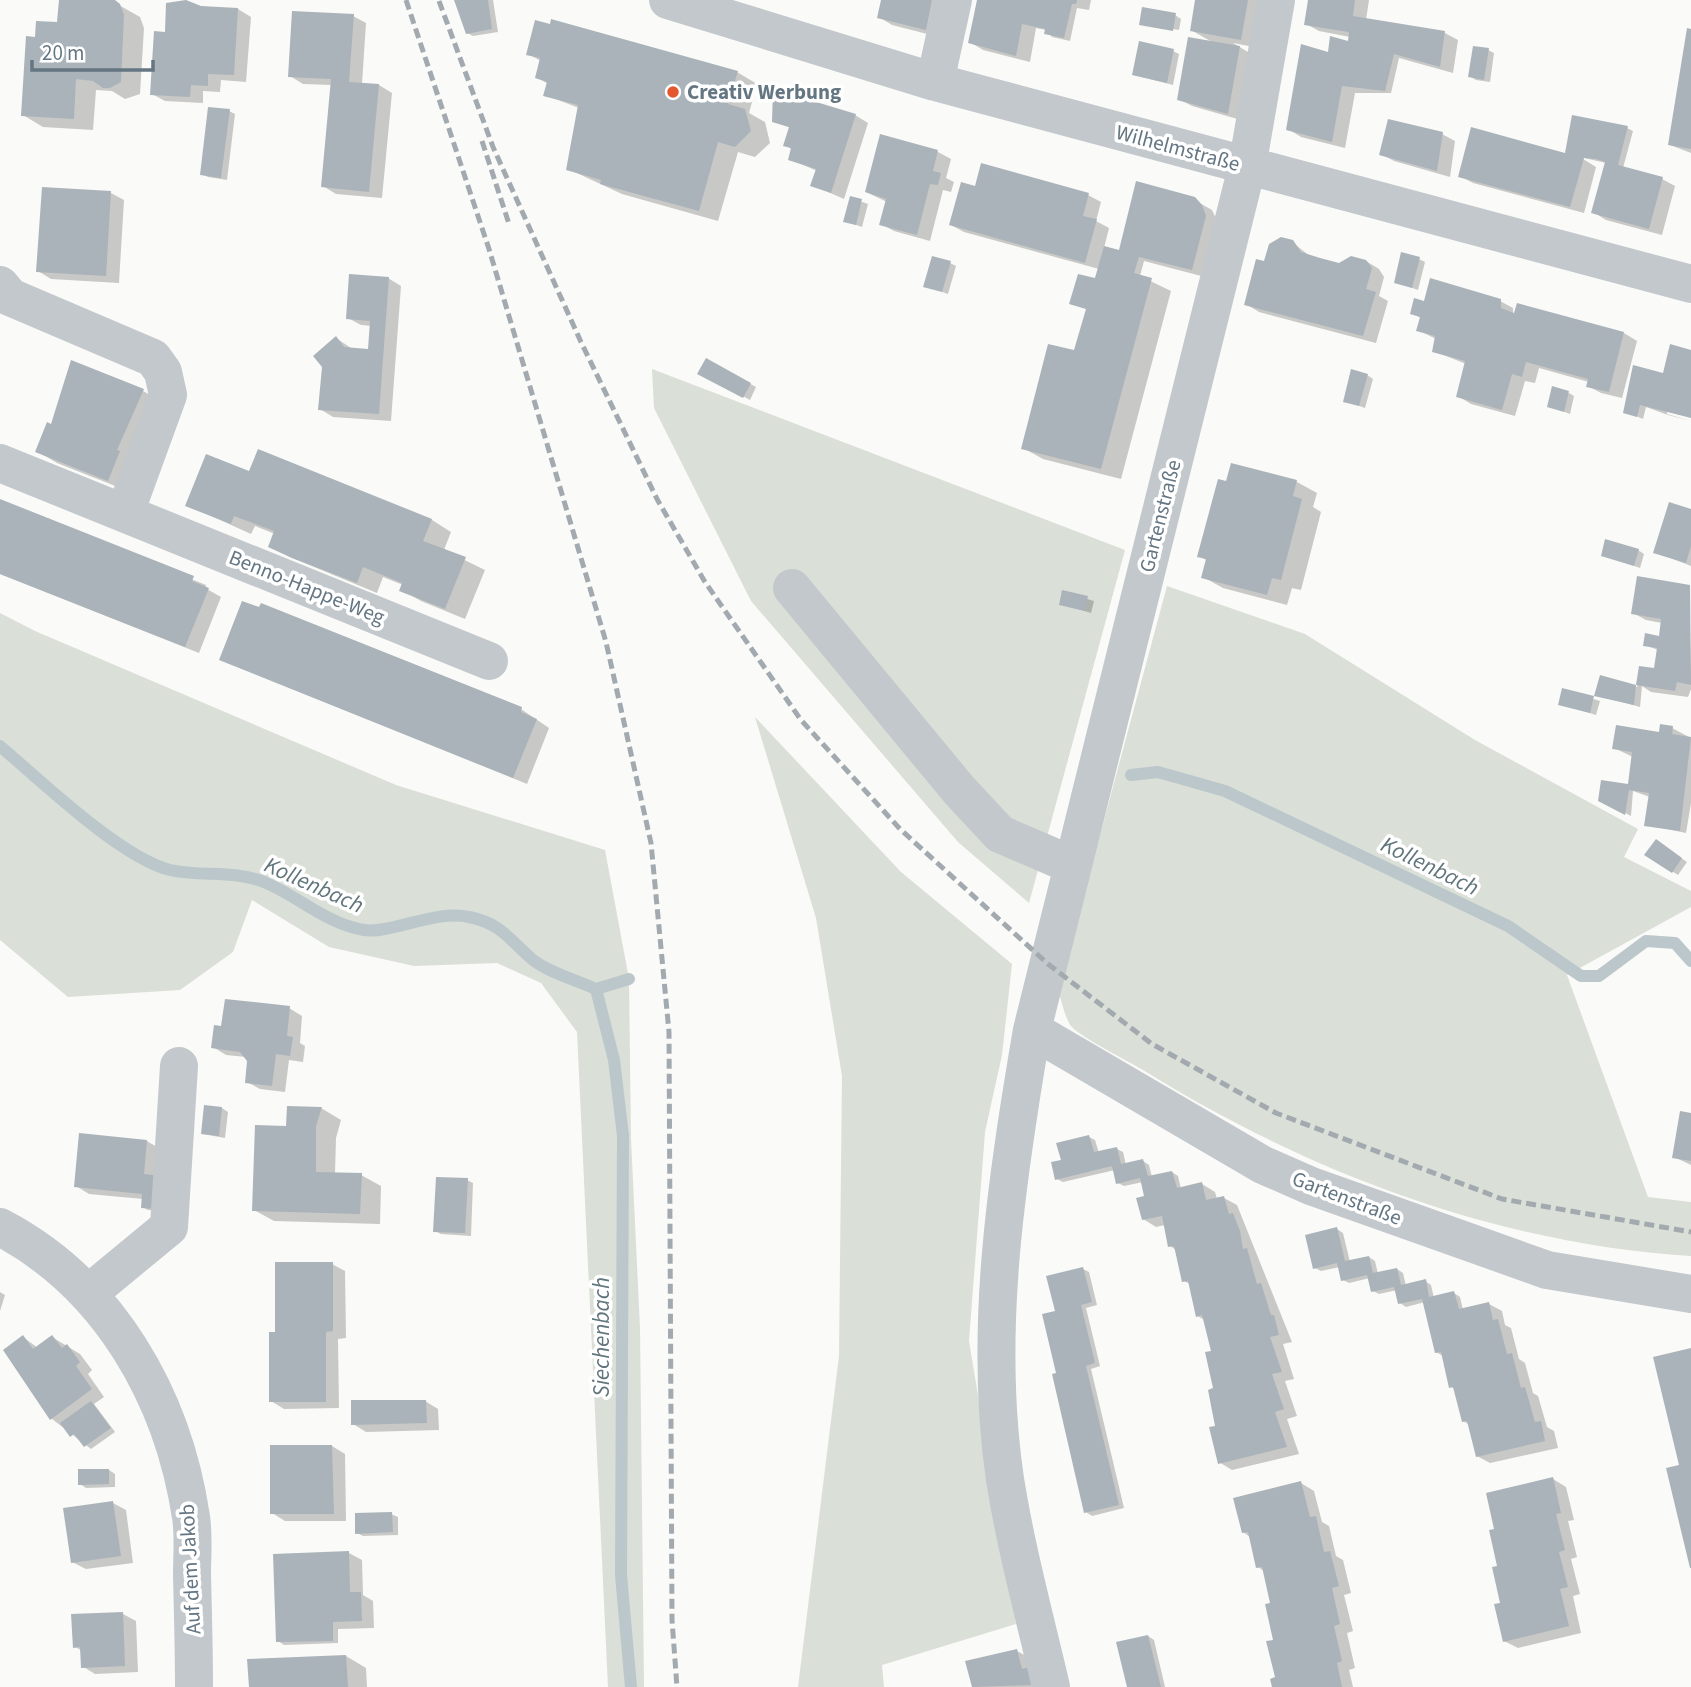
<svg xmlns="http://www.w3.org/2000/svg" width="1691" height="1687" font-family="'Source Sans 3',sans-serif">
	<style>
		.green { fill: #dadfd7 }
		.shadow { fill: #0003 }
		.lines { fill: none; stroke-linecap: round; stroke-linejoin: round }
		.stream { stroke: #bbc7cb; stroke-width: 12 }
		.building { fill: #aab3b9 }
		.minor { stroke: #c3c8cc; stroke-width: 38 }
		.rail { stroke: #a2aab0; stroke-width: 5; stroke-dasharray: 10 5; stroke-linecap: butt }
		.poi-dot { fill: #e4572e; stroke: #fff; stroke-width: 2.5 }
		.labels { text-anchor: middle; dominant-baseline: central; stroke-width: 7; stroke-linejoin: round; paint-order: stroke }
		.poi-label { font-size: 21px; font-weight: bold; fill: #657683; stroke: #fff; text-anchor: start }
		.street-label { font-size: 21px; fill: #657683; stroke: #fff }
		.water-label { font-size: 23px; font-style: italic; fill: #60757c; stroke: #fff }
	</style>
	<rect width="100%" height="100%" fill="#fafaf8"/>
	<path class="green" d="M652,369L1125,550L1029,903L958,842L751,601L654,408Z
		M1167,586L1305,634L1475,740L1638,829L1624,857L1691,891V907L1567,975L1648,1197L1691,1202V1256C1497,1244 1307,1172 1143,1070C1128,1061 1080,1037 1071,1026C1065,1018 1062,1001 1058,991Z
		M0,613L35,631L396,785L605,850L629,979L631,1139L640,1328L644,1687H608L577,1032L541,983L497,963L414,966L329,947L252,900L233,952L180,990L68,997L0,940Z
		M755,717L901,872L1012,964L1002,1055L985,1132L969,1341L1016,1624L882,1665L884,1687H798L839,1356L842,1076L816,918Z"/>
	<path class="shadow" d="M60,0H110L140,17L144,28L140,94L125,99L112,91L96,90L93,130L43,127L23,115L37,39L59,24Z
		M459,0H493L498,32L473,36L467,33Z
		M883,0H946L939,37L892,25L879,17Z
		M979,0H1091L1089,10L1077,8L1070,41L1052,37L1046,30L1036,28L1030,62L983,50L970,42Z
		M1197,0H1262L1254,47L1233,43L1253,55L1241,120L1192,106L1179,99L1212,42L1191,30Z
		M1310,0H1369L1366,20L1445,33L1458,40L1453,73L1399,58L1391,93H1355L1345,148L1301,137L1288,129L1336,56L1349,43L1350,37L1319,31L1306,24Z
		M200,8L238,9L251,17L246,82L221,80L220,92L203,91V103L165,101L152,94L166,34Z
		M1175,15L1181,19L1179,30L1141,24Z
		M353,16L366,23L362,84L379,85L392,93L382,198L336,194L323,186L332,85L303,84L290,76Z
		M551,26L737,72L757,84L749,113L765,122L770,143L755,157L738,152L718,221L622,194L568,169L579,108L545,95L548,84L537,77L541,61L528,54Z
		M1691,31V153L1670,145Z
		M1488,50L1494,53L1490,82L1476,80L1470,76Z
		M1173,51L1179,54L1173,85L1134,75Z
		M229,111L235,114L227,180L208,177L202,174Z
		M855,115L868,123L844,199L812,185L817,171L790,159L793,150L785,145L791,128L780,124Z
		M1627,128L1633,131L1623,168L1662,179L1675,186L1662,235L1606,220L1593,212L1606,163L1580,157L1596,167L1584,213L1473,183L1460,176L1574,157Z
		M1442,134L1455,141L1450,177L1394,161L1381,154Z
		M881,137L938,152L951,159L946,178L954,182L951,192L943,190L930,241L894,231L881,224L887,202L866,192Z
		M977,188L1088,195L1101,202L1096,221L1109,228L1104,248L1120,253L1198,202L1212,210L1219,225L1205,277L1144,261L1140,276L1171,291L1121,479L1043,459L1023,448L1075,352L1088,309L1071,303L1094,280L1099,269L964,232L951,225Z
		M111,193L124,200L119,283L51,279L38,271Z
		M851,198L868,204L862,227L845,221Z
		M1292,242L1311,257L1340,265L1366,261L1379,269L1384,277L1379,296L1388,301L1376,343L1259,312L1246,304L1265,264Z
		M1419,259L1425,262L1418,290L1396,282Z
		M950,263L956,266L948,294L925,286Z
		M388,278L401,286L391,421L333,417L320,409L324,366L336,338L351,348L370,351L372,326L361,325L348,318Z
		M1500,301L1513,308V318L1518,305L1624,333L1637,341L1622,398L1601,393L1588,386L1589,382L1539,368L1535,383L1525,381L1515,416L1471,404L1458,396L1466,364L1434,351L1436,339L1418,330L1421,318L1412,313L1425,303Z
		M1691,352V416L1667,410V414L1691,421L1668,415L1646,407L1643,419L1626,412L1634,367L1664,375Z
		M707,360L756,387L750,400L700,373Z
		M1367,375L1373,379L1365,408L1345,401Z
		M143,391L163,402L128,491L57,463L37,451L52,426Z
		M1569,393L1574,396L1570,414L1549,406Z
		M259,451L432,520L451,532L444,550L485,570L465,619L421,601L402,590L403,585L383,577L377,593L290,557L270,546L275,534L255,526L251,534L187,505L250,473Z
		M1233,465L1297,482L1317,493L1313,507L1321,512L1301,590L1292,588L1287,605L1223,588L1203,577L1208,561L1199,556Z
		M0,501L206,585L205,588L221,597L199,653L0,574Z
		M1691,510V566L1655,552Z
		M1638,550L1644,554L1640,568L1603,555Z
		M1689,586L1691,689L1688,697L1651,692L1642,686L1640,707L1596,695L1601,677L1637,687L1641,668L1655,669L1658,650L1645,645L1660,638L1662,623L1646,620L1633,613Z
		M1064,592L1094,601L1091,613L1061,604Z
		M221,660L521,709L549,728L527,784Z
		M1564,690L1600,701L1596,715L1560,704Z
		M1672,728L1691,738V803L1686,833L1646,825L1650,797L1633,791L1631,816L1600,800L1629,786L1633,757L1614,748Z
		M1662,845L1687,862L1678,875L1647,855Z
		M289,1008L302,1016L300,1043L305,1046L303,1062L289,1060L285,1092L260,1089L247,1082L249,1061L246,1057L226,1055L213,1047L223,1028Z
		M222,1108L228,1112L225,1138L203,1134Z
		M321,1108L341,1120L336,1138L335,1174L361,1175L381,1186L380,1224L274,1221L254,1210L288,1128Z
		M1691,1115V1165L1674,1157Z
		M1089,1137L1095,1140L1099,1153L1117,1149L1123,1152L1126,1165L1143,1161L1149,1165L1152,1177L1172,1172L1178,1176L1181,1189L1202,1184L1215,1192L1217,1199L1224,1198L1237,1205L1292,1342L1283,1344L1294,1379L1285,1381L1297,1416L1287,1419L1299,1454L1232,1470L1219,1462L1213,1352L1205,1320L1197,1316L1190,1284L1184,1281L1176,1250L1170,1246L1165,1225L1156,1227L1143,1219L1146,1197L1143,1182L1124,1186L1118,1183L1115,1170L1063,1182L1057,1179L1063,1161Z
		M147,1141L160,1149L164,1211L148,1210L142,1207L143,1199L89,1194L76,1186Z
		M467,1180L473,1183L471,1236L441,1234L435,1231Z
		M1337,1229L1343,1233L1350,1262L1369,1257L1375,1261L1378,1274L1397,1269L1403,1273L1406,1286L1425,1281L1431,1285L1434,1298L1454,1293L1460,1297L1463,1310L1489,1304L1502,1311L1505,1325L1511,1328L1519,1359L1525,1363L1533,1393L1538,1396L1547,1427L1554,1431L1558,1448L1490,1463L1477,1456L1470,1425L1463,1421L1456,1390L1450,1386L1443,1356L1436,1352L1425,1302L1406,1307L1400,1303L1397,1290L1379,1294L1373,1291L1370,1278L1349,1283L1343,1280L1340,1267L1321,1271L1315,1268Z
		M332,1264L345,1271L346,1338L338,1339L339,1408L284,1409L271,1401Z
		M1083,1269L1089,1272L1097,1305L1086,1308L1100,1366L1091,1369L1124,1508L1092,1516L1086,1512L1058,1374L1057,1312Z
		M0,1292L5,1295L0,1311Z
		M23,1337L38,1348L52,1337L80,1354L92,1370L88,1374L104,1397L94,1404L115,1432L91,1449L52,1419Z
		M425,1401L438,1409L439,1430L366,1432L353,1424Z
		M332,1446L345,1454L346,1521H285L272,1513Z
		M109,1470L115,1474V1487L86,1488L80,1484Z
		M1553,1479L1566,1487L1574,1520L1568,1521L1577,1557L1571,1559L1580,1594L1573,1596L1581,1633L1518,1648L1504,1641L1499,1567Z
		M1301,1483L1314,1491L1322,1522L1329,1526L1336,1556L1343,1560L1351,1593L1344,1595L1353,1631L1347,1633L1355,1668L1349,1670L1353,1687H1274L1277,1679L1272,1604L1264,1571L1258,1567L1250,1537L1243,1532Z
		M113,1503L126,1510L133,1563L86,1569L72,1562Z
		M391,1514L398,1517V1535L363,1536L357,1533Z
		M349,1553L362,1560L363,1595L373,1601L374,1628L338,1629V1643L284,1645L278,1641Z
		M123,1614L136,1621L138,1672L95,1674L82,1666V1651L74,1646Z
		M1148,1636L1154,1640L1165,1687H1128Z
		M1017,1651L1030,1658L1044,1687H973L967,1662Z
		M346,1656L366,1668L367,1687H251Z"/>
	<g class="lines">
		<path class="stream" d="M0,746C40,780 121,858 170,870C201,877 234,870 264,882C298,896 327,924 364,930C391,934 437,909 469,917C503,924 509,940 533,960C550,973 576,980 596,989L629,979
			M1131,775L1158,772L1225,791L1508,926L1581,976H1599L1646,941L1675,943L1691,961
			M596,989L614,1060L623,1136L621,1575L631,1687"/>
	</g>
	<path class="building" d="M59,0H115L120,4L124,15L121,82L110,88H103L93,81L76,79L74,119L21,116L26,36L35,37L36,21L57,22Z
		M186,0L201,6L238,8L234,75L208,74V86L191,85L190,97L150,95L154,31L165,32L166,3Z
		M454,0H488L492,29L466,34Z
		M881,0H932L926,30L877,18Z
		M977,0H1077L1076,4H1072L1064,38L1044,34L1045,29L1022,24L1016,56L968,43Z
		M1195,0H1248L1241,40L1190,31Z
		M1308,0H1355L1353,16L1445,31L1440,67L1394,54L1385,91L1342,86L1332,142L1286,130L1301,44L1328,52L1330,36L1348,41L1349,32L1304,25Z
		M1142,7L1176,13L1173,31L1139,25Z
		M292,11L354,14L349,82L379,84L369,192L321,187L331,79L288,77Z
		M551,19L738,71L728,104L745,109L751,131L735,147L718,142L699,211L600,184L601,180L566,170L578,105L543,96L547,82L535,78L540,58L526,55L535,20L550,24Z
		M1687,28L1691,29V149L1668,145Z
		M1188,37L1240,46L1228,114L1177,100Z
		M1139,41L1174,49L1167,83L1132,75Z
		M1473,46L1489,48L1484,80L1468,77Z
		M773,89L856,114L831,193L810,186L816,169L788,160L791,148L783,146L789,127L772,122Z
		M208,107L230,109L221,178L200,175Z
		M1572,115L1628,126L1618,165L1663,177L1649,229L1591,213L1605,162L1596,159L1584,158L1570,207L1458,177L1471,127L1565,153Z
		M1388,119L1443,132L1437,171L1379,155Z
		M880,134L938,150L933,171L941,173L938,185L930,184L917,235L879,225L886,199L865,192Z
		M981,163L1089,193L1083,216L1097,219L1085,263L949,225L961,182L975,186Z
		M1136,181L1195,197L1202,205L1206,216L1192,270L1139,257L1134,273L1152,278L1101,469L1021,449L1048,344L1074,350L1086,309L1069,304L1078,274L1095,278L1104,246L1119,250Z
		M42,187L111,191L106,276L36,272Z
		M850,196L862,199L856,225L843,222Z
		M1281,237L1293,240L1301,252L1320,258L1339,263L1351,256L1366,260L1372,268L1366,289L1376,292L1363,336L1244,305L1256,259L1264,261L1269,244Z
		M1401,252L1420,257L1412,288L1394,283Z
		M932,256L951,261L942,292L923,287Z
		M349,274L389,277L379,414L318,410L322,367L313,356L336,336L344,347L368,349L370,321L346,319Z
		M1430,278L1501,299V308L1514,313L1517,303L1624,332L1609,392L1586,387L1588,379L1526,362L1522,377L1512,374L1502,410L1456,397L1465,361L1432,352L1435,336L1416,331L1420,317L1410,314L1414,298L1424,301Z
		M1670,344L1691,350V418L1640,405L1637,417L1623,413L1633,365L1663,373Z
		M706,358L751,383L743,398L697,374Z
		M71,360L144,389L117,450L120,451L108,481L35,452L47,422L51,424Z
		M1351,369L1368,374L1359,406L1343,402Z
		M1552,386L1569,391L1564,412L1547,407Z
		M258,449L432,519L423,541L466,557L445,609L399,591L402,583L363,567L357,583L292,558L268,547L274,531L234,516L231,524L185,506L206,454L249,471Z
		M1231,463L1297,480L1293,496L1302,499L1281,580L1272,578L1267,595L1201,578L1206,559L1197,557L1218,479L1226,481Z
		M0,499L194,576L192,581L209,588L185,647L0,574Z
		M1669,502L1691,509V546L1686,563L1653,553Z
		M1605,539L1639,549L1634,566L1601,556Z
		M1637,576L1690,585L1691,685L1677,682L1675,691L1636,685L1639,666L1654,668L1657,648L1643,646L1645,633L1659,636L1661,619L1631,614Z
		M1062,590L1088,596L1085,611L1059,605Z
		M242,601L259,607L261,603L522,707L521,712L537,719L513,778L219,660Z
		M1600,675L1636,685L1634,705L1594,696Z
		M1562,688L1594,696L1590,713L1558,705Z
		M1660,724L1673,726L1672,734L1691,737L1680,831L1644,826L1649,793L1629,790L1625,815L1598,801L1601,780L1628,784L1632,752L1612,749L1616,725L1659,732Z
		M1656,839L1682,858L1672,873L1644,855Z
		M225,999L290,1006L287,1036L293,1037L290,1056L276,1054L272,1086L245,1083L247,1061L240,1052L211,1048L214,1025L221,1026Z
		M204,1105L222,1107L219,1136L201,1134Z
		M287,1106L322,1107L316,1126V1172L362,1173L360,1214L252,1211L255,1125L286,1126Z
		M1680,1111L1691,1113V1161L1672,1158Z
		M79,1133L147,1140L144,1174L161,1176L158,1209L141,1208L142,1194L74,1187Z
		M1089,1135L1094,1152L1117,1147L1121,1164L1143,1159L1148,1176L1172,1171L1177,1188L1202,1182L1206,1200L1224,1196L1229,1214L1233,1213L1240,1231L1243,1249L1247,1248L1257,1284L1261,1283L1271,1315H1274L1279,1335L1270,1337L1282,1372L1272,1374L1284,1409L1275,1412L1287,1447L1218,1464L1209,1427L1215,1426L1208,1390L1213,1388L1205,1352L1211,1351L1202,1315L1196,1317L1188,1281L1182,1282L1174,1246L1168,1247L1162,1216L1142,1220L1136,1198L1144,1196L1140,1178L1116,1184L1112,1166L1055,1180L1051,1162L1061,1160L1056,1143Z
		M436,1177L468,1178L465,1233L433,1232Z
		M1337,1227L1345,1261L1369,1256L1373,1273L1397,1268L1401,1285L1426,1279L1429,1297L1454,1291L1459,1309L1489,1302L1493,1320L1498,1319L1507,1354L1512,1353L1521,1388L1525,1387L1535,1422L1541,1421L1545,1441L1476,1457L1467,1421L1462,1422L1453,1387L1449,1388L1441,1352L1435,1353L1422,1299L1398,1304L1394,1287L1371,1292L1367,1275L1341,1281L1337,1263L1313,1269L1305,1235Z
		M275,1262H333V1331L326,1332V1402H269V1332H275Z
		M1083,1267L1092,1302L1081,1305L1095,1363L1086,1366L1119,1505L1084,1513L1052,1374L1056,1373L1042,1314L1055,1311L1046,1276Z
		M23,1335L33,1349L52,1335L62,1348L67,1344L80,1362L76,1366L92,1389L50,1420L3,1350Z
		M1691,1348V1568H1690L1666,1468L1679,1465L1653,1357Z
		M351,1400H426L427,1423L351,1425Z
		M91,1401L111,1428L84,1447L74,1434L70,1437L60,1423Z
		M270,1445H332L334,1514H270Z
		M78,1469H109V1484L78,1485Z
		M1553,1477L1561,1513L1556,1514L1565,1550L1559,1552L1568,1587L1560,1589L1569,1626L1503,1642L1494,1604L1500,1603L1492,1567L1497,1566L1489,1530L1494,1529L1486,1493Z
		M1301,1481L1310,1517L1316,1516L1324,1552L1330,1551L1339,1586L1332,1588L1340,1624L1334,1626L1342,1661L1337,1663L1342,1687H1272L1270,1679L1275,1677L1266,1641L1273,1640L1265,1604L1270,1603L1262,1567L1256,1568L1248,1532L1242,1533L1233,1498Z
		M113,1501L121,1556L71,1563L63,1508Z
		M392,1512L393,1532L355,1534V1513Z
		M349,1551L350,1592H361L362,1621L333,1622V1641L276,1642L273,1554Z
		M123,1612L125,1666L81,1668L80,1647L73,1648L71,1614Z
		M1148,1635L1161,1687H1127L1116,1642Z
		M1017,1649L1022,1669L1029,1667L1033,1685L972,1687L965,1661Z
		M346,1655L348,1687H249L247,1659Z"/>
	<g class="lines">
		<path class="minor" d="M668,0L935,82L1691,284
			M935,82L953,0
			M0,285L10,297L153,358L163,372L168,395L125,513
			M0,463L489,661
			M792,588L959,790L1000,834L1072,865
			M1032,1030L1263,1165L1311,1186L1547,1270L1691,1294
			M0,1227C109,1284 173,1397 191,1517C194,1536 192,1556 192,1575C193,1613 194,1650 194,1687
			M89,1293L169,1227L179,1066
			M1051,1687C1035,1618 1016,1549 1005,1479C983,1331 1007,1177 1032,1030L1247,167L1276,0"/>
		<path class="rail" d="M406,0L489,249L606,642L651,843L669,1032L672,1620L677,1687
			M439,1L493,147L581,342L657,499L705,582L801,720L900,829L1048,964L1152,1044L1276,1113L1502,1199L1691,1232
			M482,141L509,224"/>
	</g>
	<circle class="poi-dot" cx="673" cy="92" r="7"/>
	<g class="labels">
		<g class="poi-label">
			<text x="687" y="92">Creativ Werbung</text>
		</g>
		<g class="street-label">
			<text transform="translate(1178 148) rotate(15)">Wilhelmstraße</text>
			<text transform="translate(1160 516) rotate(-76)">Gartenstraße</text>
			<text transform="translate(307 587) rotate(22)">Benno-Happe-Weg</text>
			<text transform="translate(1347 1198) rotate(21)">Gartenstraße</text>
			<text transform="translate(190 1569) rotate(-93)">Auf dem Jakob</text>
		</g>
		<g class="water-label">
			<text transform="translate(1430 866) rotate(26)">Kollenbach</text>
			<text transform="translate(314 885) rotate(24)">Kollenbach</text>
			<text transform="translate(601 1337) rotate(-90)">Siechenbach</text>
		</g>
	</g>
	<path d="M32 60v10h121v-10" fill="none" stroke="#657683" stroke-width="3.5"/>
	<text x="42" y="60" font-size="21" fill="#657683" stroke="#ffffff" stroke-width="5" paint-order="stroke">20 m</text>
</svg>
